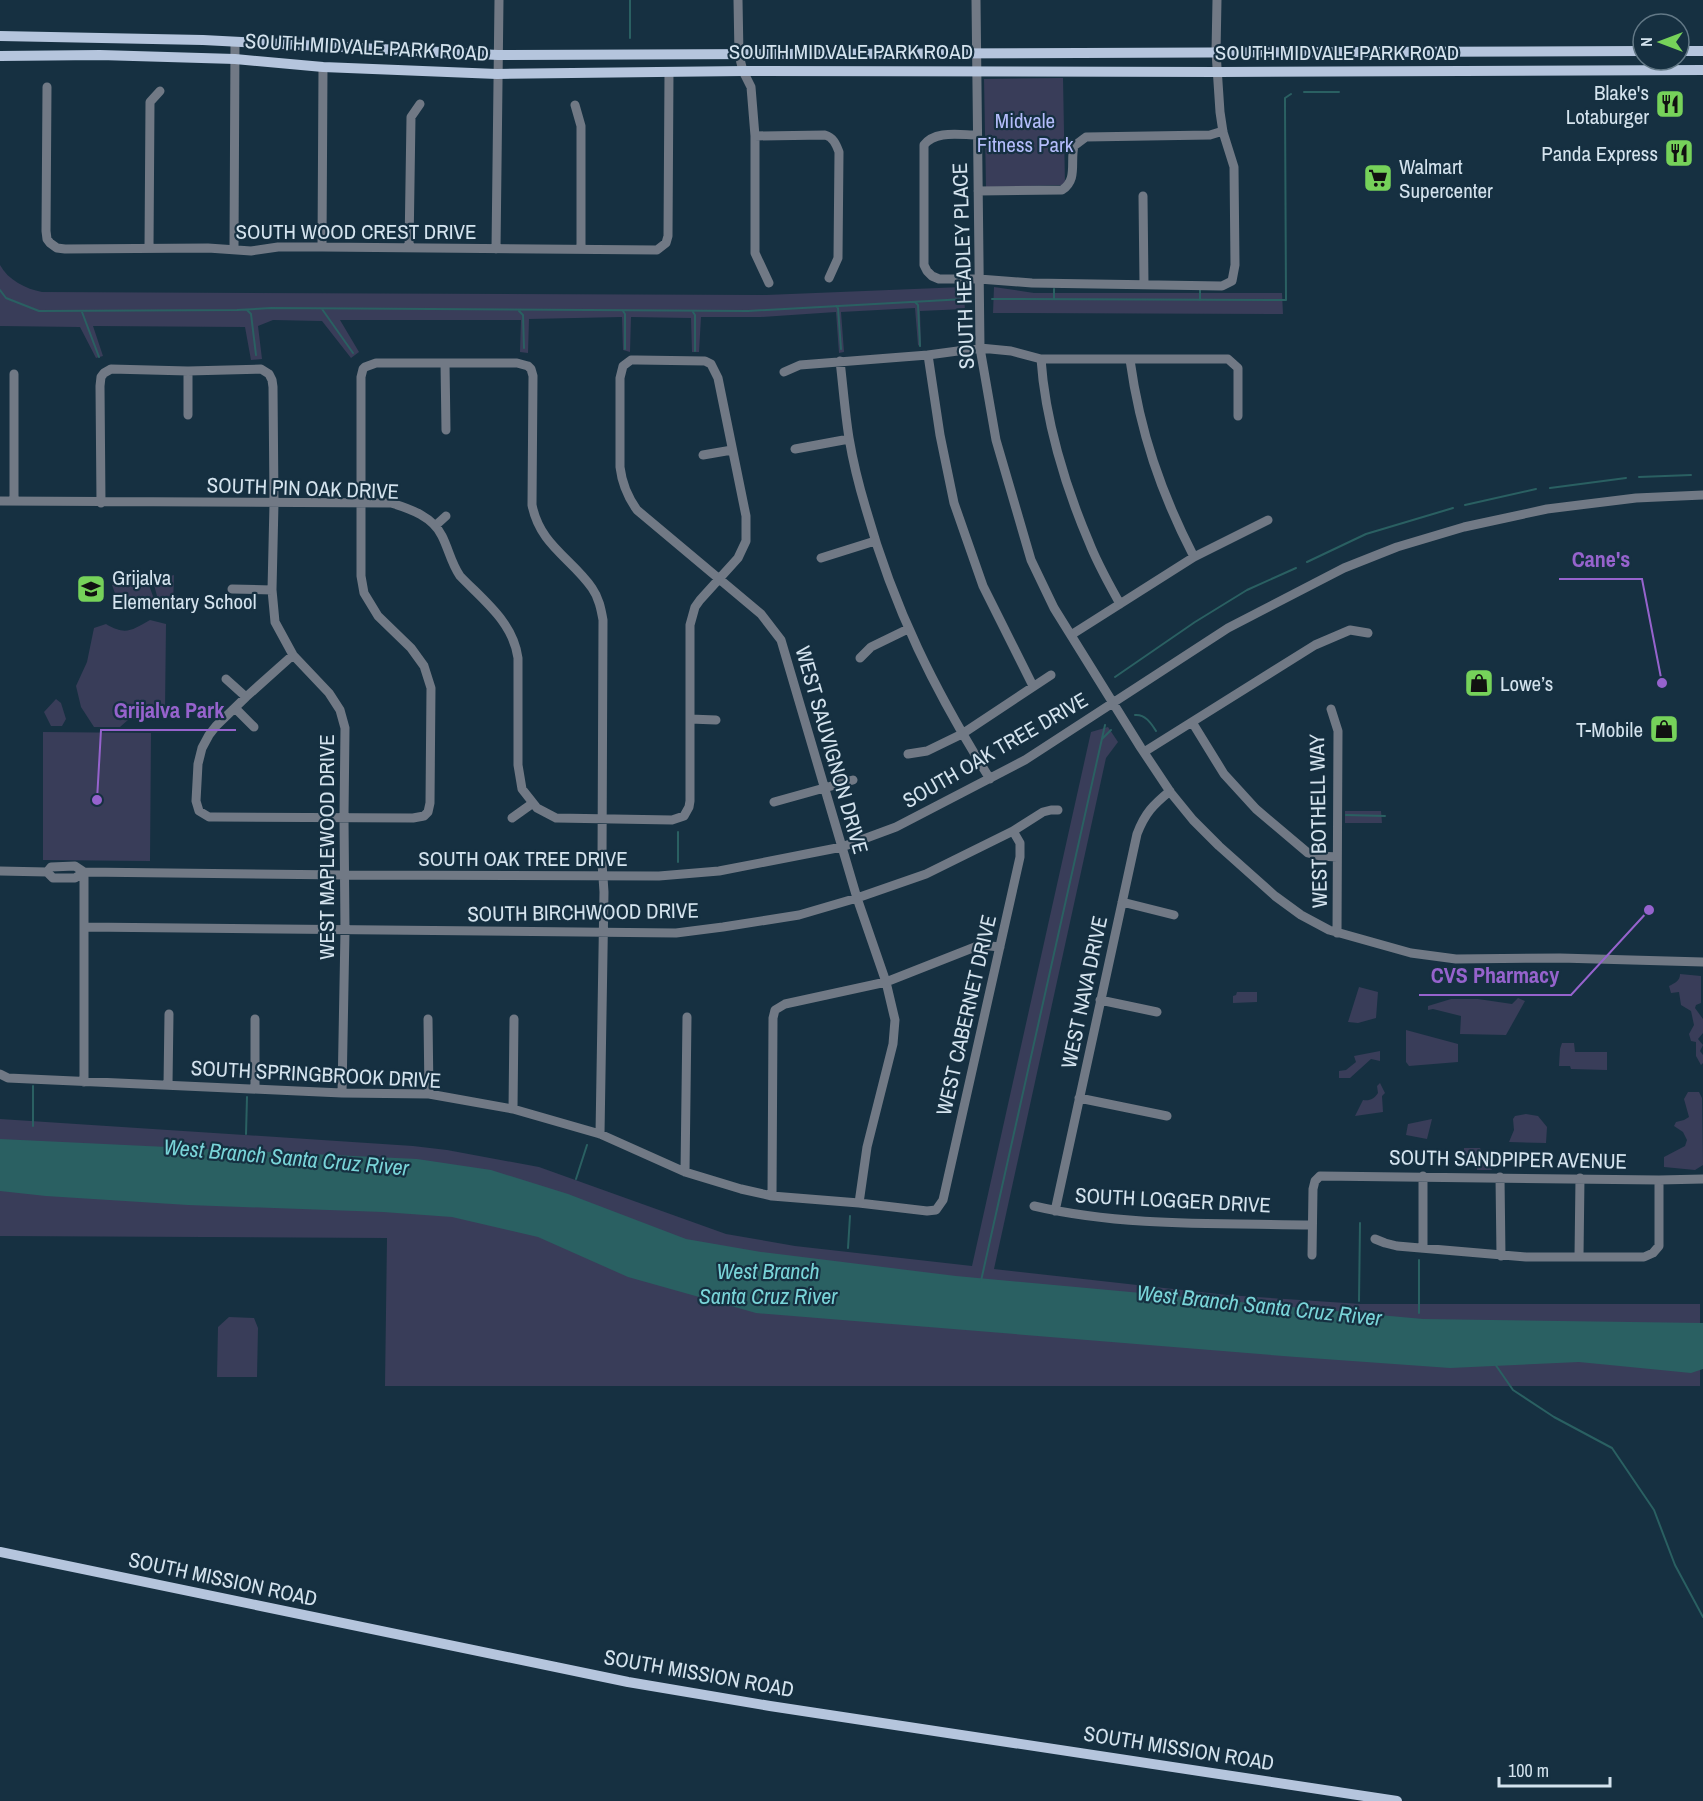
<svg xmlns="http://www.w3.org/2000/svg" width="1703" height="1801" font-family="'Archivo Narrow',sans-serif">
	<style>
		.green { fill: #393d59 }
		.water { fill: #2a6062 }
		.lines { fill: none; stroke-linecap: round; stroke-linejoin: round }
		.stream { stroke: #2a6062; stroke-width: 2 }
		.minor { stroke: #717985; stroke-width: 9 }
		.major { stroke: #b5c5dd; stroke-width: 10 }
		.labels { text-anchor: middle; dominant-baseline: central; stroke-width: 4.5; stroke-linejoin: round; paint-order: stroke }
		.street-label { font-size: 21px; fill: #d4e3ee; stroke: #163041 }
		.poi-label { font-size: 21px; fill: #d4e3ee; stroke: #163041; text-anchor: end }
		.park-label { font-size: 21px; fill: #b4bdfb; stroke: #163041 }
		.water-label { font-size: 22px; font-style: italic; fill: #79d4d8; stroke: #163041 }
		.leader { fill: none; stroke: #9663cd; stroke-width: 2 }
		.callout-dot { fill: #9663cd; stroke: #163041; stroke-width: 2 }
		.callout-label { font-size: 22px; text-anchor: middle; font-weight: bold; fill: #9663cd; stroke: #163041; stroke-width: 4.5; stroke-linejoin: round; paint-order: stroke }
	</style>
	<rect width="100%" height="100%" fill="#163041"/>
	<path class="green" d="M1063,78L1065,185L986,187L984,79Z
		M0,265C8,280 26,289 42,292L766,295L963,287L965,309L920,311L921,347L918,345L915,308L841,312L844,352L839,353L836,312L761,317H701L699,352H692L691,318L631,317L630,352L623,350L622,317L529,319L528,353L520,352L521,320H340L359,352L351,358L322,321L273,320L258,326L262,359L251,360L245,327L93,326L103,356L96,358L80,327L0,326Z
		M994,287L1034,293H1282L1283,314L993,313Z
		M145,574L154,599L121,610L112,585Z
		M174,575L173,607L157,596L153,581Z
		M150,620L166,624L165,710L157,719H129L120,727H94L81,707L76,686L87,662L94,628L106,624C126,636 132,630 150,620Z
		M56,699L61,703L66,719L62,726H51L44,712Z
		M1108,727L1118,742L1106,758L994,1269L1227,1295L1361,1304H1700V1386H385L387,1238L0,1236V1119L413,1146L447,1150L539,1167L726,1234L795,1246L972,1266L1091,732Z
		M43,732L151,733L150,861L43,860Z
		M1345,811H1381L1382,823H1345Z
		M1680,974L1701,976V1003L1696,1005L1695,1008L1703,1019V1033L1698,1039L1703,1045L1700,1051L1703,1055V1063L1701,1065L1696,1056V1042L1691,1041L1689,1034L1694,1025L1691,1011L1681,1005L1679,992L1671,993L1669,986C1675,983 1680,981 1680,974Z
		M1359,987L1378,992L1376,1018L1358,1023L1348,1022Z
		M1237,992H1257V1002L1233,1003V996L1236,995Z
		M1518,998L1525,1001L1506,1035L1460,1034L1461,1016L1433,1009L1428,1010V1006L1451,999H1478L1512,1004Z
		M1406,1030L1458,1044V1062L1409,1066L1406,1062Z
		M1562,1043H1574L1575,1052H1607V1070L1571,1069L1570,1066H1559L1560,1049Z
		M1380,1051V1061L1371,1059L1350,1078H1339V1071L1346,1070L1356,1062L1354,1056Z
		M1380,1083L1385,1093L1382,1096L1383,1112L1355,1116L1363,1100C1370,1101 1374,1099 1378,1093L1377,1086Z
		M1688,1092H1699L1702,1098L1703,1165L1695,1170L1664,1167V1157L1685,1146L1687,1140L1683,1132L1674,1126L1676,1122L1684,1120L1689,1117L1684,1099Z
		M1526,1114L1538,1116L1547,1127L1546,1143L1509,1142L1514,1130L1513,1119L1515,1116Z
		M1432,1119L1427,1139L1406,1135L1408,1124Z
		M1464,1148H1480L1492,1170H1477V1164L1467,1155L1464,1154Z
		M229,1317L254,1318L258,1328L257,1377H217L218,1327Z"/>
	<path class="water" d="M0,1139L417,1159L491,1170L568,1194L686,1239L761,1252L956,1276L1423,1319L1703,1323V1369L1691,1373L1579,1362L1450,1368L1296,1357L756,1313L628,1277L538,1237L452,1217L383,1212L188,1205L46,1196L0,1191Z"/>
	<g class="lines">
		<path class="stream" d="M630,0V38
			M1304,92H1339
			M1054,289V299
			M1200,289V300
			M0,290L6,298L39,311L237,310L271,308L748,311L965,299
			M992,299L1286,300L1285,106V98L1291,94
			M915,302L918,305L920,346
			M836,306L838,308L841,349
			M322,309L353,353
			M247,310L251,314L256,355
			M519,311L523,315L524,348
			M623,311L625,314V349
			M82,312L99,357
			M693,312L695,315V351
			M1639,477L1691,475
			M1550,488L1626,478
			M1465,505L1536,489
			M1307,562L1366,534L1453,508
			M1115,677L1195,622L1247,590L1296,568
			M1135,715C1145,714 1151,723 1156,731
			M1102,739L1111,730
			M1346,815L1385,816
			M678,832V862
			M33,1086V1126
			M246,1134L247,1097
			M576,1179L587,1145
			M848,1248L850,1216
			M981,1281L1105,725
			M1359,1301L1360,1223
			M1419,1313V1260
			M1495,1364L1513,1390L1554,1417L1612,1448L1654,1510L1675,1565L1703,1617"/>
		<path class="minor" d="M738,0L739,55L743,71L751,87L755,136V253L769,283
			M976,0L980,348L996,440L1031,560L1054,608L1141,748L1171,793L1193,820L1219,846L1275,896L1301,915L1329,930L1411,953L1456,959L1560,958L1703,962
			M47,87L46,231L47,239L50,243
			M575,105L581,126V248
			M977,135C960,135 935,130 924,145V265L927,271L932,276L939,279H979L1032,283L1222,286L1232,281L1235,265L1234,167L1223,132L1220,112L1216,52L1217,0
			M755,136L825,135C833,137 836,144 839,152L838,258L829,278
			M978,191L1062,190C1078,180 1070,162 1074,146L1086,137L1210,135L1223,131
			M1143,196L1144,284
			M50,243L57,248L65,249L208,248L251,251L278,247H322L657,250L666,243L668,236L669,72
			M322,247L323,67
			M149,248L150,102L160,91
			M409,248L411,117L420,104
			M234,249L235,42
			M496,249L499,0
			M928,355L940,435L954,503L983,586L1033,686
			M1041,359C1045,419 1065,486 1089,542C1097,563 1109,584 1120,604
			M1130,360C1140,432 1161,493 1194,557
			M840,361C843,386 845,413 849,438C853,462 859,486 866,509C894,609 935,691 990,779
			M445,363L446,430
			M528,366L531,369L533,376L532,505C540,545 571,558 592,588C599,598 601,609 603,620L602,863L604,892L600,1134
			M623,366L620,378V467C622,484 627,496 637,510L761,614L781,640L857,898L886,982L895,1020L893,1044L867,1147L859,1203
			M623,366L631,360H637L705,361L711,364
			M365,367L363,369L361,377V576L364,593L378,616L411,648L424,666L431,688L430,803L428,812L424,816
			M365,367L376,363H517L528,366
			M784,372L800,365L928,355L980,348L1011,351L1041,359H1228L1238,368V416
			M104,373L111,369L188,371L261,369L269,374
			M269,374L272,380L273,387L274,503L272,590L275,622L293,655L329,693L340,710L345,728L344,817L345,931L342,1093
			M188,415V371
			M795,449L849,439
			M703,455L732,450
			M0,501L391,503C411,509 433,517 442,536C449,550 451,563 460,576C484,601 513,622 518,658V765L522,789L537,808L556,818L672,820L684,816
			M14,501V374
			M101,503L100,386L101,377L104,373
			M435,526L446,516
			M821,558L875,541
			M232,589L272,590
			M1071,635L1194,557L1268,520
			M293,655L246,697L216,726L209,735L202,748L198,764L196,801L199,811L209,817H214L413,818L424,816
			M860,658L871,647L908,629
			M226,679L246,697
			M235,708L254,727
			M1331,709L1338,731L1337,933
			M690,719L716,720
			M1192,722L1224,774L1256,809L1308,853L1320,856L1337,857
			M1144,752L1315,645L1350,630L1368,633
			M908,754L927,751L962,734L1051,675
			M774,802L853,780
			M684,816L689,807L690,801V625L695,607L700,600L738,558L746,541V516L718,378L711,364
			M512,818L533,803
			M0,871L47,872L51,867L75,866L84,872L75,878H53L47,872
			M1122,902L1174,915
			M84,927L676,933L723,927L799,915L857,898L926,874L1013,831L1043,812L1051,810H1058
			M1100,1000L1157,1012
			M775,1010L785,1004L886,982L980,945L1000,947
			M428,1019L429,1094
			M0,1074L8,1078L342,1093L429,1094L513,1109L600,1134L685,1172L741,1189L772,1196L859,1203L927,1211L936,1210L943,1200L1020,857V843L1013,831
			M84,1082V872L345,875L659,876L719,871L842,847L896,827L1025,760L1228,628L1344,568L1397,547L1464,527L1547,509L1636,498L1703,495
			M168,1085L169,1014
			M255,1088V1019
			M1079,1098L1167,1116
			M513,1109L514,1019
			M685,1172L687,1017
			M1423,1176V1248
			M1500,1177L1501,1256
			M772,1196L773,1018L775,1010
			M1034,1206C1124,1227 1219,1223 1312,1225
			M1055,1211L1137,834C1145,813 1153,805 1170,791
			M1375,1239L1385,1243L1397,1246L1526,1257H1644L1653,1253L1659,1246V1180
			M1312,1255L1313,1189L1315,1181L1320,1176L1659,1180L1703,1179
			M1579,1256L1580,1178"/>
		<path class="major" d="M0,36L203,40L498,55L1643,51
			M1679,51H1703
			M0,56L100,55L235,59L323,67L497,74L743,71L1218,72L1703,70
			M0,1552L628,1682L770,1706L1397,1801"/>
	</g>
	<defs>
		<g id="restaurant-square" transform="scale(1.5)"><rect x="-9" y="-9" width="18" height="18" rx="4" fill="#76d25a" stroke="#163041"/><path d="M-5-6h1v4h1v-4h1v4h1v-4h1v5L-1.5 .5V6h-2V.5L-5-1ZM5-6V6H3V1.5H1.5Q1.5-4 5-6Z" fill="#111"/></g>
		<g id="supermarket-square" transform="scale(1.5)"><rect x="-9" y="-9" width="18" height="18" rx="4" fill="#76d25a" stroke="#163041"/><path d="M-6-5.5h2.5l.6 2H6L4.5 2H-2.5L-4.4-4H-6ZM-1.5 3.2a1.3 1.3 0 1 0 .1 0ZM3 3.2a1.3 1.3 0 1 0 .1 0Z" fill="#111"/></g>
		<g id="school-square" transform="scale(1.5)"><rect x="-9" y="-9" width="18" height="18" rx="4" fill="#76d25a" stroke="#163041"/><path d="M0-5L7-2L0 1L-7-2ZM-4 1L0 2.5L4 1V4Q0 6-4 4Z" fill="#111"/></g>
		<g id="shop-square" transform="scale(1.5)"><rect x="-9" y="-9" width="18" height="18" rx="4" fill="#76d25a" stroke="#163041"/><path d="M-5-2.5h2.3a2.7 3.5 0 0 1 5.4 0H5L5.5 6h-11ZM-1.5-2.5h3a1.5 2.3 0 0 0-3 0Z" fill="#111"/></g>
	</defs>
	<g fill-rule="evenodd">
		<use href="#restaurant-square" x="1670" y="104"/>
		<use href="#restaurant-square" x="1679" y="153"/>
		<use href="#supermarket-square" x="1378" y="178"/>
		<use href="#school-square" x="91" y="589"/>
		<use href="#shop-square" x="1479" y="683"/>
		<use href="#shop-square" x="1664" y="729"/>
	</g>
	<g class="labels">
		<g class="street-label">
			<text transform="translate(367 47) rotate(3)">SOUTH MIDVALE PARK ROAD</text>
			<text x="851" y="51">SOUTH MIDVALE PARK ROAD</text>
			<text x="1337" y="52">SOUTH MIDVALE PARK ROAD</text>
			<text x="356" y="231">SOUTH WOOD CREST DRIVE</text>
			<text transform="translate(963 266) rotate(-92)">SOUTH HEADLEY PLACE</text>
			<text transform="translate(303 488) rotate(2)">SOUTH PIN OAK DRIVE</text>
			<text transform="translate(832 750) rotate(74)">WEST SAUVIGNON DRIVE</text>
			<text transform="translate(995 750) rotate(-30)">SOUTH OAK TREE DRIVE</text>
			<text transform="translate(1318 821) rotate(-91)">WEST BOTHELL WAY</text>
			<text transform="translate(326 847) rotate(-90)">WEST MAPLEWOOD DRIVE</text>
			<text x="523" y="858">SOUTH OAK TREE DRIVE</text>
			<text transform="translate(583 912) rotate(-1)">SOUTH BIRCHWOOD DRIVE</text>
			<text transform="translate(1084 992) rotate(-78)">WEST NAVA DRIVE</text>
			<text transform="translate(966 1015) rotate(-77)">WEST CABERNET DRIVE</text>
			<text transform="translate(316 1074) rotate(3)">SOUTH SPRINGBROOK DRIVE</text>
			<text transform="translate(1508 1159) rotate(1)">SOUTH SANDPIPER AVENUE</text>
			<text transform="translate(1173 1200) rotate(3)">SOUTH LOGGER DRIVE</text>
			<text transform="translate(223 1579) rotate(12)">SOUTH MISSION ROAD</text>
			<text transform="translate(699 1673) rotate(10)">SOUTH MISSION ROAD</text>
			<text transform="translate(1179 1748) rotate(9)">SOUTH MISSION ROAD</text>
		</g>
		<g class="poi-label">
			<text x="1649" y="92">Blake's<tspan x="1649" dy="24">Lotaburger</tspan></text>
			<text x="1658" y="153">Panda Express</text>
			<text x="1399" y="166" text-anchor="start">Walmart<tspan x="1399" dy="24">Supercenter</tspan></text>
			<text x="112" y="577" text-anchor="start">Grijalva<tspan x="112" dy="24">Elementary School</tspan></text>
			<text x="1500" y="683" text-anchor="start">Lowe’s</text>
			<text x="1643" y="729">T-Mobile</text>
		</g>
		<g class="park-label">
			<text x="1025" y="120">Midvale<tspan x="1025" dy="24">Fitness Park</tspan></text>
		</g>
		<g class="water-label">
			<text transform="translate(286 1157) rotate(5)">West Branch Santa Cruz River</text>
			<text x="768" y="1271">West Branch<tspan x="768" dy="25">Santa Cruz River</tspan></text>
			<text transform="translate(1259 1305) rotate(6)">West Branch Santa Cruz River</text>
		</g>
	</g>
	<path class="leader" d="M1662 683L1642 579H1559M97 800L101 730H236M1649 910L1571 995H1419"/>
	<g class="callout-dot">
		<circle cx="1662" cy="683" r="6"/>
		<circle cx="97" cy="800" r="6"/>
		<circle cx="1649" cy="910" r="6"/>
	</g>
	<g class="callout-label">
		<text x="1601" y="567">Cane's</text>
		<text x="169" y="718">Grijalva Park</text>
		<text x="1495" y="983">CVS Pharmacy</text>
	</g>
	<g transform="translate(1661 42) rotate(270)"><circle r="28" fill="#163041" stroke="#627886" stroke-width="1.5"/>
	<path d="M0-4.5L10 22L0 15L-10 22Z" fill="#76d25a"/>
	<text y="-9" font-size="16" font-weight="bold" text-anchor="middle" fill="#d4e3ee">N</text>
	</g>
	<path d="M1499 1777v9h111v-9" fill="none" stroke="#d4e3ee" stroke-width="3"/>
	<text x="1508" y="1777" font-size="18" fill="#d4e3ee" stroke="#163041" stroke-width="4.5" paint-order="stroke">100 m</text>
</svg>
